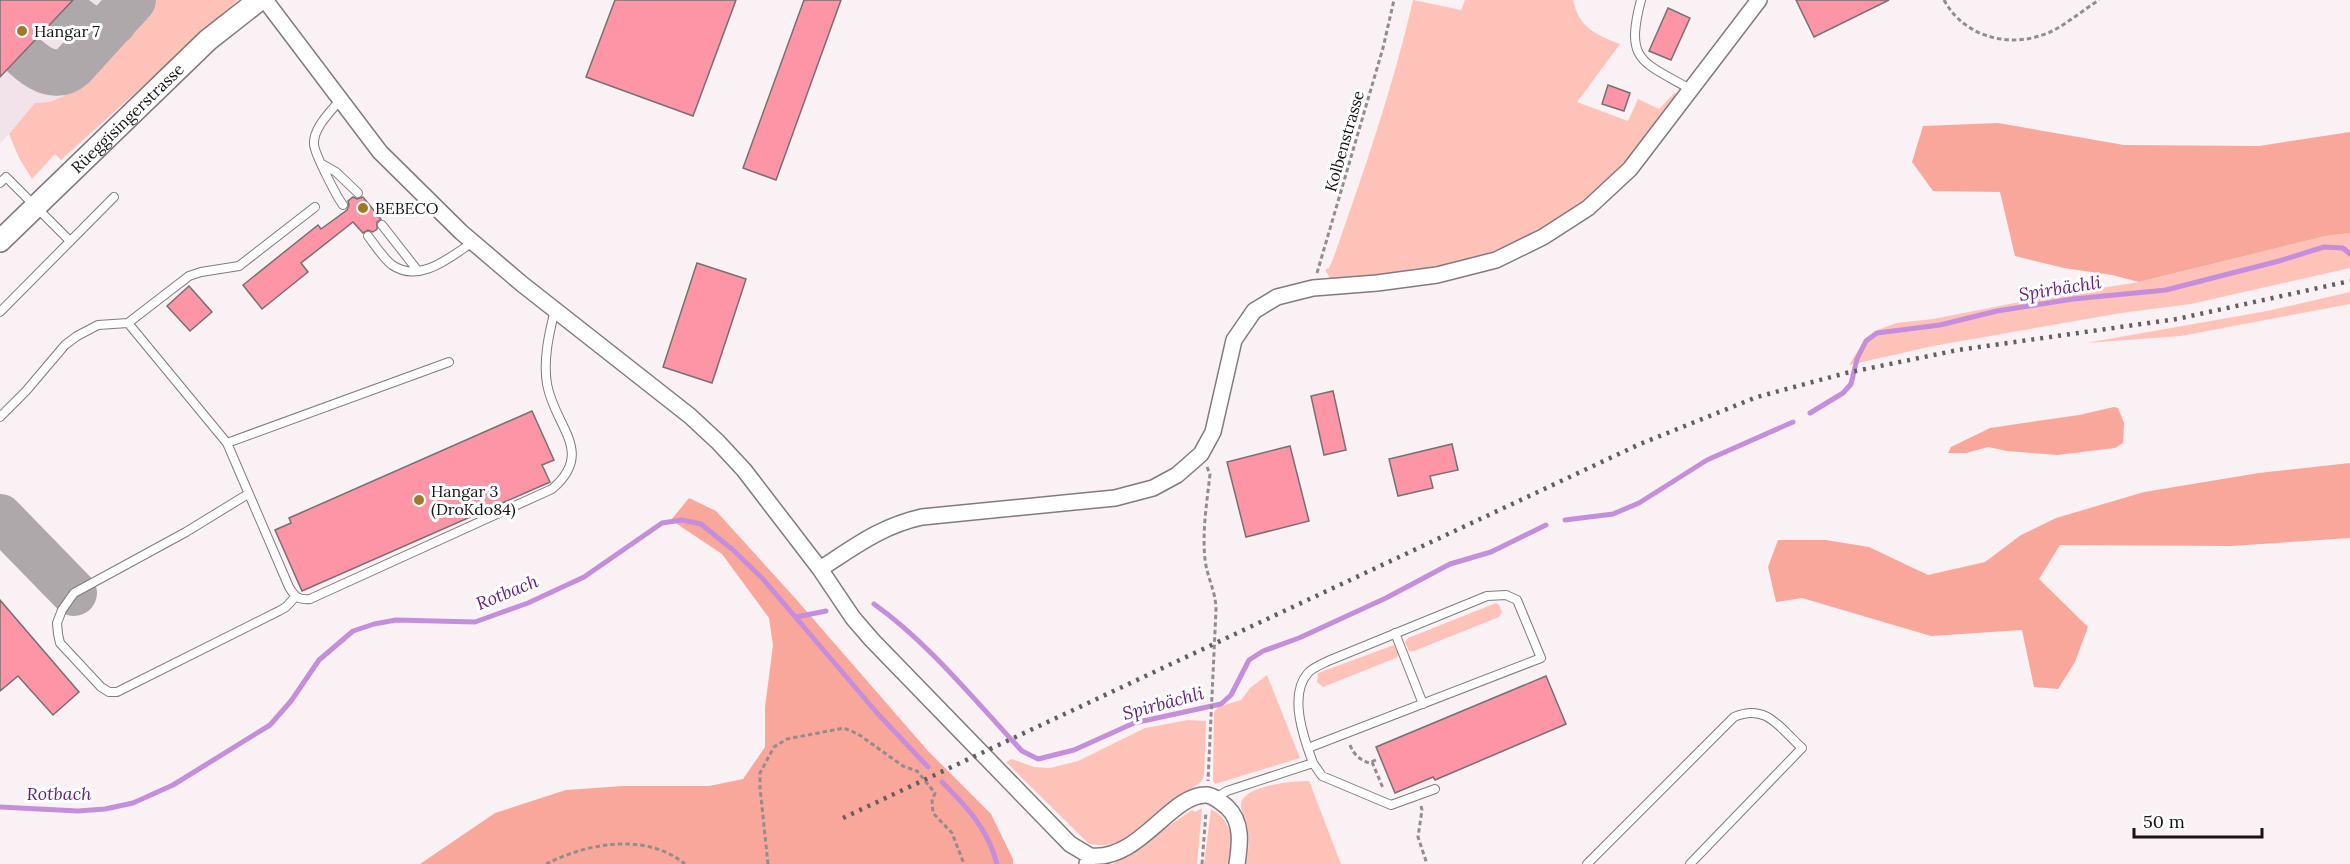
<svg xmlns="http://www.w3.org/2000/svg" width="2350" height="864" font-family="Lora,serif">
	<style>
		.built { fill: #f2e2e9 }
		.green { fill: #ffc2b9 }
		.forest { fill: #faa79b }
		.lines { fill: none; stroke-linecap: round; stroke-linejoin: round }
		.stream { stroke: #c58edd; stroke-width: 5 }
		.taxiway { stroke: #aea8aa; stroke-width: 46 }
		.building { fill: #fd95a6; stroke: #786f70; stroke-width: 1.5 }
		.lane-casing { stroke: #827a7d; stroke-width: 10 }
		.street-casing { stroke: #827a7d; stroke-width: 18 }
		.secondary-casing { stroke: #827a7d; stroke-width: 24 }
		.path { stroke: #928c8e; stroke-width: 3; stroke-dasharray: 4.5 3; stroke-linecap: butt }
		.lane { stroke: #fff; stroke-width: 8 }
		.street { stroke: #fff; stroke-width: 15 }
		.secondary { stroke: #fff; stroke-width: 21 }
		.rail { stroke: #635e60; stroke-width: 4.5; stroke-dasharray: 3 6; stroke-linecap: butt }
		.poi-dot { fill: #9f7926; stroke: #fff; stroke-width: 2 }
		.labels { text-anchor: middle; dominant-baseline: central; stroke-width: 6; stroke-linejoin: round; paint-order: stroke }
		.poi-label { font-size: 16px; fill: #161314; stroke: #fff; text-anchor: start }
		.street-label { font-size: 16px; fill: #161314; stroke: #fff }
		.water-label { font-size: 18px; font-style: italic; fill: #65217f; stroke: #fff }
	</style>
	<rect width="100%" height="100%" fill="#faf1f4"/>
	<path class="built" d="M73,0H152L64,96L49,102L35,104L0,144V77Z"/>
	<path class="green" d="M152,0H238L61,160L55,154L32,179L19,158L9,134L35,103L49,102L64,96Z
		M1413,0L1461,10L1465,0H1573C1579,28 1595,34 1620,44L1577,102L1628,121L1638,99L1659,109L1675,92L1676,97C1665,112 1654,129 1641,144C1580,219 1502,260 1407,272C1382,275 1354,280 1330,278L1325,270L1329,268L1333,259C1363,174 1393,88 1413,0Z
		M2350,233V268L2191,304L2121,313L1933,346L1849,365L1865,339L1875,331L1896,323L1933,319L2045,297L2139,282L2326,236Z
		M2350,292V304L2181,336L2086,343L2267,311Z
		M1496,603L1499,605L1502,612L1499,617L1414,651H1409L1405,642L1408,638Z
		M1394,645L1399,655L1396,658L1323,687L1317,682L1318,673Z
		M1267,675L1300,758L1215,784L1213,781L1214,712L1218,707L1241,700L1250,688Z
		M1188,720L1206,721L1204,775C1202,785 1192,787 1184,793C1164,807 1145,826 1124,839C1112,846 1100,847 1088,843L1006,762L1012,759L1034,767L1050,768L1078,761L1145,728Z
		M1309,781L1341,864H1246C1249,850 1250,836 1246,822C1245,816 1240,809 1241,804C1244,785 1293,781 1309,781Z
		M1202,808L1197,864H1113L1192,810L1195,812Z
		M1211,809C1233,821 1234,842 1230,864H1204Z"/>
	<path class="forest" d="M1998,123L2124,145L2259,146L2350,132V233L2326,236L2139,282L2112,275L2064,268L2015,256L2000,192L1933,191L1912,162L1923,126Z
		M2114,407L2118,408L2124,423L2123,443L2115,448L2057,455L2007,451L1988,447L1966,453H1948L1951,447L1990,428L2079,415Z
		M2350,463V538L2231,546L2060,545L2039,579L2088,627L2075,662L2058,689L2034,687L2022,630L1931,636L1802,598L1776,602L1768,567L1778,540H1826L1869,547L1928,575L1985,562L2021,535L2056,518L2144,492L2259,473Z
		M689,498L716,511L795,598L928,751L991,814L1013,859V864H420L495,813L566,790L623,786H709L743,779L765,747V707L773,645L769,618L722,554L671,520Z"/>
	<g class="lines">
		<path class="stream" d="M1810,413L1843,393L1851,384L1857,359L1866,341L1877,333L1940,325L1997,311L2073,299L2166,290L2279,261L2324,247L2343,248L2350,254
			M1565,520L1613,514L1639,503L1707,460L1793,422
			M874,604C930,644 975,701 1022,751L1038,759L1074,750L1134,723L1221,704L1231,695L1249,660L1263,651L1299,638L1386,598L1450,564L1491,552L1546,525
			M796,617L826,611
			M942,782C967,807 988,829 997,864
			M0,807L78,811L105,809L133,803L173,785L270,725L291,701L319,660L353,631L374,624L396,620L475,622L528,603L584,577L662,523L682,520L701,524L732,549L763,579L878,714L928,767"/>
		<path class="taxiway" d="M56,0C72,15 91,41 114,22
			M0,32C18,48 47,89 73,66L133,0
			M0,517L74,593"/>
	</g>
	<path class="building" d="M0,0H73L0,77Z
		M615,0H736L693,116L586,77Z
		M804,0H841L776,180L743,168Z
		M1796,0H1889L1814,37Z
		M1668,8L1690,18L1671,60L1649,51Z
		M1608,85L1630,93L1624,111L1602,104Z
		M353,197L357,199L363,197L381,219L377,222V229L373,232L368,230L363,233L353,222L301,263L308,272L262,309L243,285L318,225L321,229L347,210L349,205L348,201Z
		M697,263L746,279L712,383L663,367Z
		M189,286L212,312L190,331L167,306Z
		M1333,391L1346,450L1324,455L1311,396Z
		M532,411L554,460L542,465L550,482L302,591L275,530L291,523L289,518Z
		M1452,444L1458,470L1430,476L1433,488L1398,496L1389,459Z
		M1290,446L1309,521L1246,537L1227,462Z
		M0,600L79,692L53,715L18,676L0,691Z
		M1546,676L1566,724L1435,780L1433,777L1395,793L1376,747Z"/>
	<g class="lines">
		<g class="lane-casing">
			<path id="lane" d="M1641,0C1625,61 1641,61 1690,89
				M341,99C331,111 313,128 314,144C314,153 337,197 343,205
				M322,164L336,172L358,193
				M0,183L6,177L70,241
				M382,225L418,271
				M368,236C375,245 383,258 392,265C420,284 450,257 473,242
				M0,312L114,197
				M128,323L227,443L289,587C295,597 298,600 310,599L552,489C596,452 554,426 547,384C543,360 549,333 555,310
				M0,417L26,391L65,345L77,336L98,325L128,323L189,276L201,272L239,266L315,207
				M227,443L449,362
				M248,494L186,532L74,593L62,610L57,623L58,634L60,643L101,687L109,692H117L279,611L286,607L295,597
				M1395,633L1423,704
				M1308,748L1541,658L1517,600L1506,595L1487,596L1328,661C1322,664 1312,668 1308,673C1288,695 1304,739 1313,763
				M1215,798L1227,791L1313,763L1322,776L1391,805L1435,789
				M1587,864L1734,717C1766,703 1779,727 1802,748L1690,864"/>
		</g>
		<g class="street-casing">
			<path id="street" d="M265,0L380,152L461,232L522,284L690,416L718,442L744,470L820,569C854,547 881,526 922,517L1115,498L1153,488L1177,475L1201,454L1213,432L1234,340L1254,311L1277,297L1313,288L1377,283L1437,275L1496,260L1543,237L1588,208L1630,169L1759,0
				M820,569L853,618L872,640L1070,844L1090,856L1087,864
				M1090,856C1139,862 1171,793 1207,795C1214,796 1221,802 1227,807C1243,822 1240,844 1237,864"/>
		</g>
		<g class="secondary-casing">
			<g id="secondary">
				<path id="s1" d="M0,241L208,40L259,0"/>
			</g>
		</g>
		<path class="path" d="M1944,0C1964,37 2009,49 2048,33C2066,25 2083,10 2099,0
			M1317,273L1383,48L1394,0
			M1207,467L1210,474C1207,502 1202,531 1205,559C1207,578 1216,591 1216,610L1208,781
			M1350,745C1354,755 1359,759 1369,763L1378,759
			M1372,762L1383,788
			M1421,806L1422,810L1418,837L1427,864
			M546,864C588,843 645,832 685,864
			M768,864L760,788V773L774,747L787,739L844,728L858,734L903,766L917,771L935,793L932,801L933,813L952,833L964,864
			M1202,864L1206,812"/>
		<use href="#lane" class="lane"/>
		<use href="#street" class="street"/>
		<use href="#secondary" class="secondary"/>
		<path class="rail" d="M843,818L1640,444L1757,397L1846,373L1958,350L2177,319L2350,281"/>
	</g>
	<g class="poi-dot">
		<circle cx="22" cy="31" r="6"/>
		<circle cx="363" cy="208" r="6"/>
		<circle cx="419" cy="500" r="6"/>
	</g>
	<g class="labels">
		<g class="poi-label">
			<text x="34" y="31">Hangar 7</text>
			<text x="375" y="208">BEBECO</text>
			<text x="431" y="491">Hangar 3<tspan x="431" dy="18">(DroKdo84)</tspan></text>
		</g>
		<g class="street-label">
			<text stroke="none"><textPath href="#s1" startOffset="177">Rüeggisingerstrasse</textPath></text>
			<text transform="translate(1344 141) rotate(-74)">Kolbenstrasse</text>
		</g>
		<g class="water-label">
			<text transform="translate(2060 288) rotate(-9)">Spirbächli</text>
			<text transform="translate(507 592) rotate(-22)">Rotbach</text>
			<text transform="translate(1163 703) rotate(-15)">Spirbächli</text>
			<text x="59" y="793">Rotbach</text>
		</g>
	</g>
	<path d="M2134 828v9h128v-9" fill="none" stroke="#161314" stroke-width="3"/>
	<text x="2143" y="828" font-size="18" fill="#161314" stroke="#ffffff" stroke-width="4.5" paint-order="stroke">50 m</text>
</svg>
